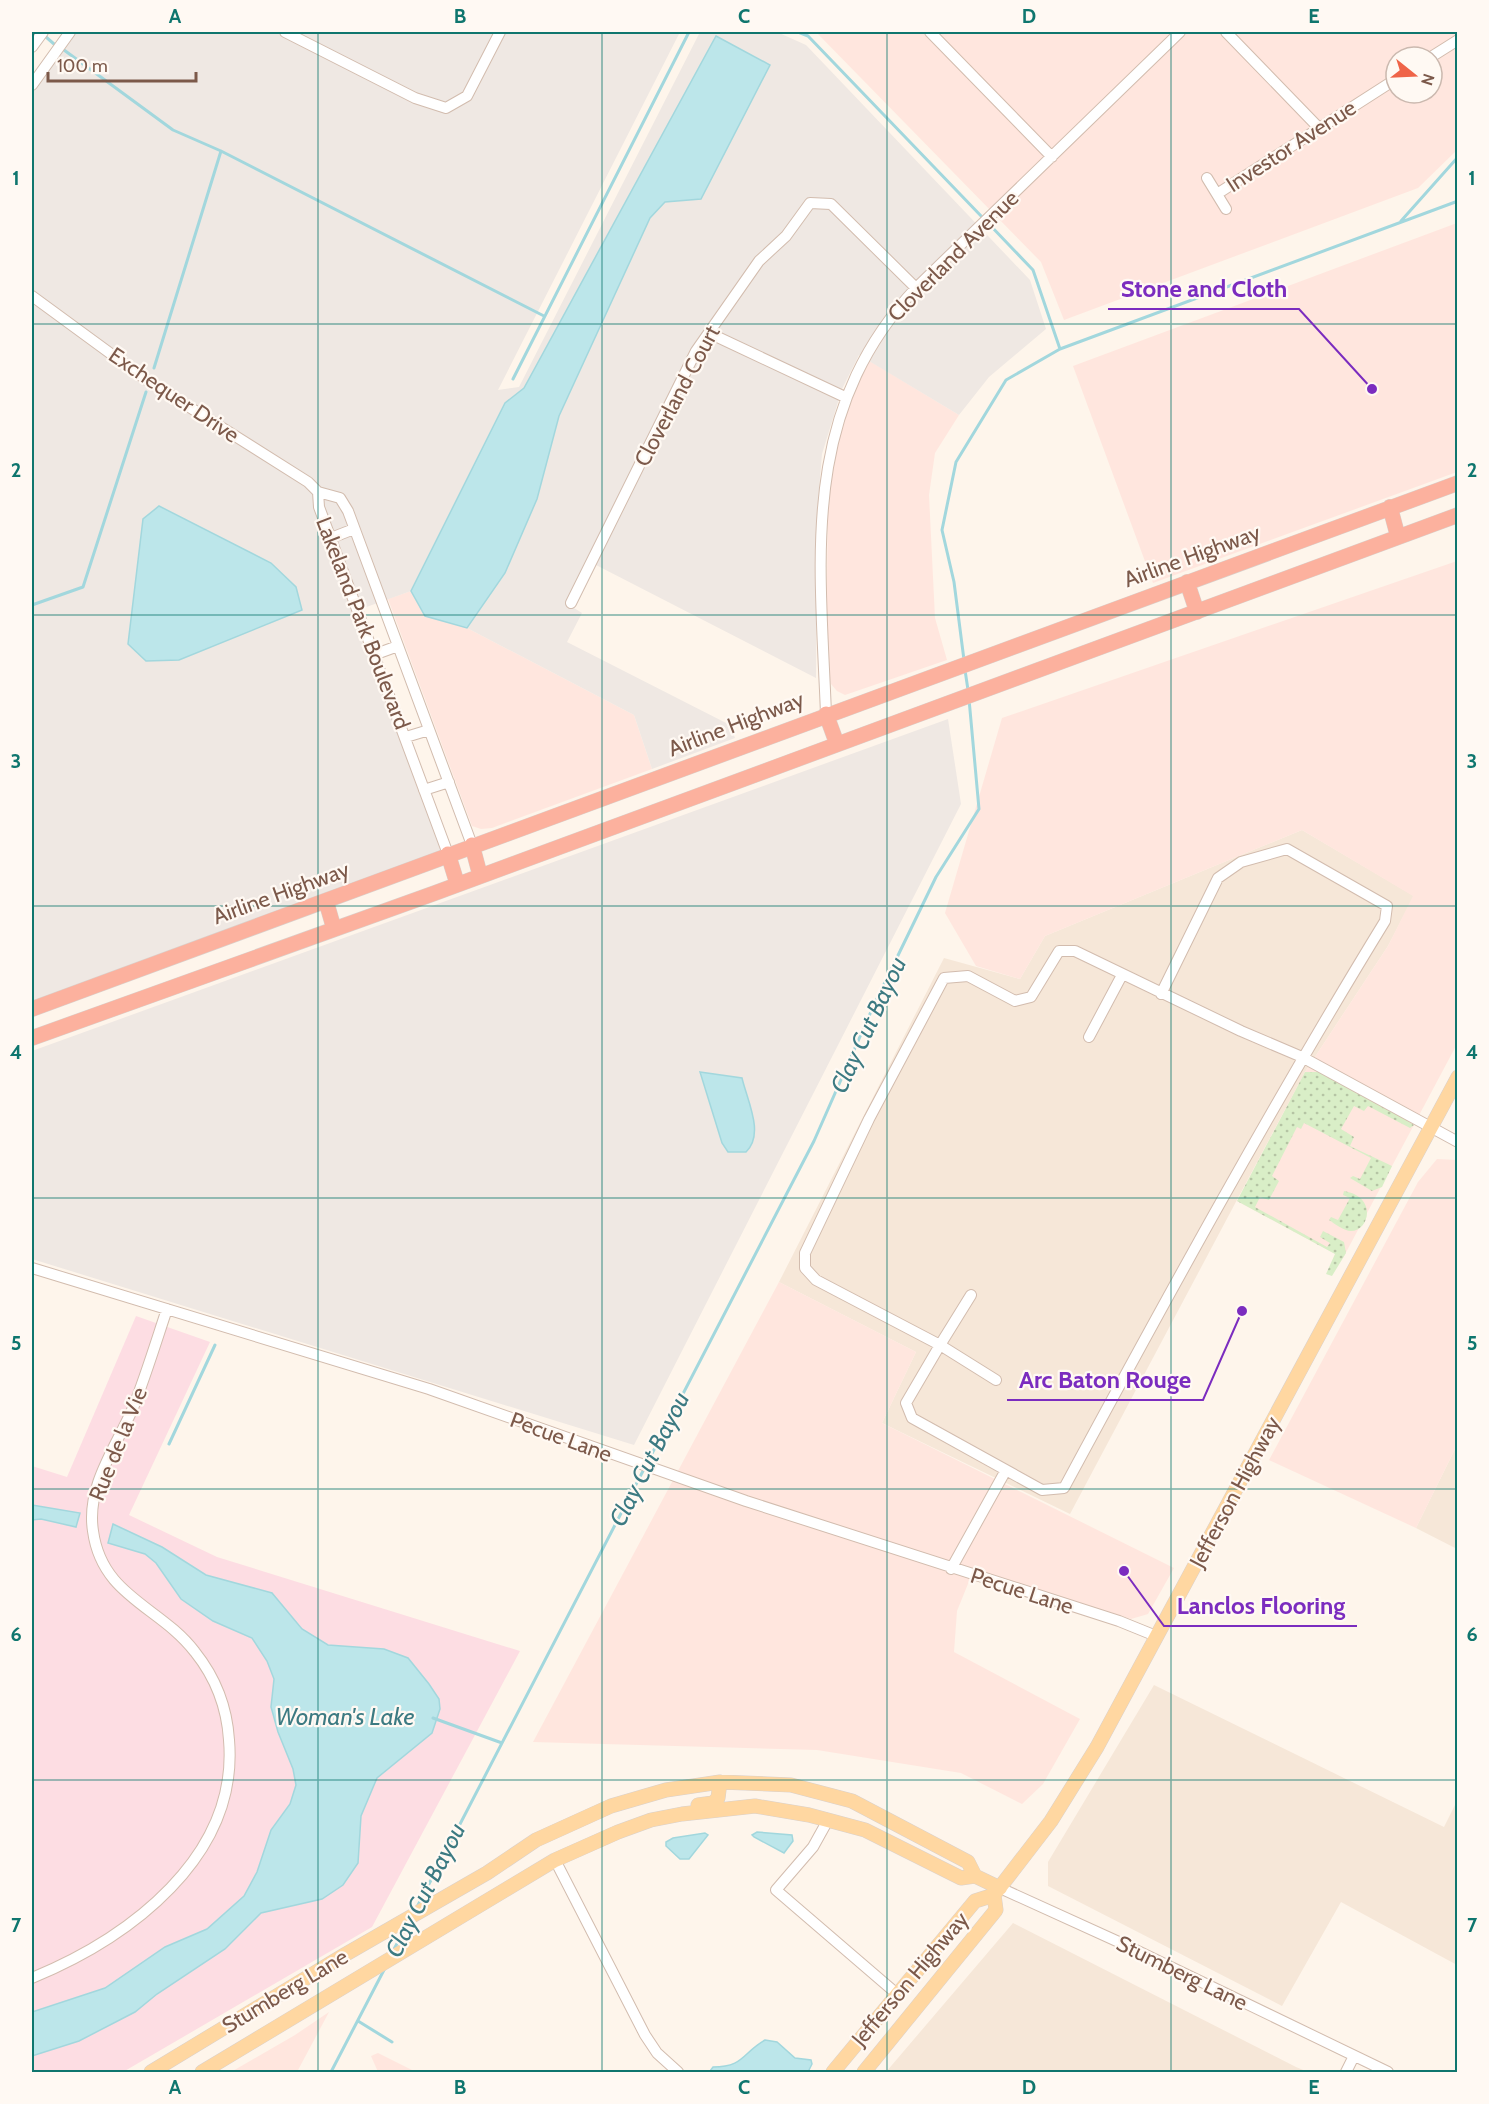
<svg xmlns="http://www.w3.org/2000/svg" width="1489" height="2104" font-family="Cabin,sans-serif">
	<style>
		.residential { fill: #f6e7d8 }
		.commercial { fill: #ffe6de; fill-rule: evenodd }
		.industrial { fill: #efe8e3 }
		.medical { fill: #fddde3 }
		.grass { fill: url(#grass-dots) }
		.water { fill: #bce6ea; stroke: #a2d7dd; stroke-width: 1.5 }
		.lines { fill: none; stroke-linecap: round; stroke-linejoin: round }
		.stream { stroke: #a2d7dd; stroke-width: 3 }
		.minor-casing { stroke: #d2bcae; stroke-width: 12 }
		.major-casing { stroke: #dad1cc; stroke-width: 15 }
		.highway-casing { stroke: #dad1cc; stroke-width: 16 }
		.minor { stroke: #fff; stroke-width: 10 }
		.major { stroke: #ffd7a1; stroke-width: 14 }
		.highway { stroke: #fcb19e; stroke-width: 15 }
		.grid { fill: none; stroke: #0f766e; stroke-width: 1.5; stroke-opacity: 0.55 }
		.labels { text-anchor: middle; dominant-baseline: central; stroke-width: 4.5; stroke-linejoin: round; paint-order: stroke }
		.street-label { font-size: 22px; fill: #7c594a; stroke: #fff9f3 }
		.water-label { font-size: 24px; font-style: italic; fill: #3c7a82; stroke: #fff9f3 }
		.leader { fill: none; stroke: #7b2cbf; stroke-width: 2 }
		.callout-dot { fill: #7b2cbf; stroke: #fff9f3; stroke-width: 2 }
		.callout-label { font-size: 24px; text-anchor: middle; font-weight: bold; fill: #7b2cbf; stroke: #fff9f3; stroke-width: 4.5; stroke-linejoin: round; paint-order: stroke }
		.neatline { fill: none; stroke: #0f766e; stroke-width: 2 }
		.grid-label { font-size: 20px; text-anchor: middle; font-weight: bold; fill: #0f766e }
	</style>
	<defs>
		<pattern id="grass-dots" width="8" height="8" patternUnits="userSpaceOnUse" patternTransform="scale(1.5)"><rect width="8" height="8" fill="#d9eec7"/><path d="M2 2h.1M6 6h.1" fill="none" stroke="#b5c4a4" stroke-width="1.8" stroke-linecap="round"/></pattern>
	</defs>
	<rect width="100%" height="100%" fill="#fef5eb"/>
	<path class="residential" d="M1302,830L1414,896L1388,946L1305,1072L1070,1514L882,1423L916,1352L779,1282L944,958L1020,979L1045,936Z
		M1457,1445V1549L1416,1528Z
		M1154,1685L1444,1827L1457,1801V1965L1341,1902L1282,2006L1048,1886V1862Z
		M1013,1923L1296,2067L1308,2072H886Z"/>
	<path class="commercial" d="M816,32H1457V150L1418,188L1064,320L1041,262ZM1396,57H1432V93H1396Z
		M1457,223V472L1153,583L1073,366Z
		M868,360L959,415L935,453L929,495L935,618L947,660L845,695L837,691L831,684L826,660L828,498L840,427Z
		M1457,561V1044L1343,1258L1237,1201L1305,1072L1388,946L1413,896L1302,830L1045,936L1020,979L976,966L945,913L1002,718Z
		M411,591L425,616L467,628L634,715L652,769L492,828L481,829L472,826L388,599Z
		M1437,1159L1457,1160V1445L1416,1528L1269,1460L1418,1182Z
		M779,1282L916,1352L882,1423L1174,1568L1148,1614L1131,1619L974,1569L957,1611L954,1652L1080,1719L1043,1784L1022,1804L961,1773L817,1750L533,1742Z
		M329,2012L297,2072H231L295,2035Z
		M378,2053L416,2072H378L371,2056Z"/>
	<path class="industrial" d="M71,32H680L498,390L519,387L700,32H777L806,45L1030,280L1046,329L989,377L959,415L859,355L842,389L822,454L817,514L816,678L596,565L574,608L582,613L567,642L730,725L735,738L652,769L634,715L467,628L425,616L411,591L358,610L448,854L32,1004V86Z
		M948,719L961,804L634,1445L32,1259V1051Z"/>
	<path class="medical" d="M136,1316L210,1342L129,1515L217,1557L520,1651L372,1927L123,2072H32V1466L67,1477Z"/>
	<path class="grass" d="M1305,1072H1319L1371,1098L1414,1125L1410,1128L1368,1106L1364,1111L1354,1106L1341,1129L1354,1137L1350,1146L1392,1166L1382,1187L1372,1191L1350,1178L1353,1176L1360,1179L1371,1158L1304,1123L1301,1129L1297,1127L1272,1176L1279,1181L1269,1200L1260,1197L1255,1207L1327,1247L1330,1243L1320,1237L1323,1231L1344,1242L1346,1253L1332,1276L1326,1274L1335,1254L1237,1201Z
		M1344,1191C1378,1197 1369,1231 1351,1231C1344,1231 1335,1224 1329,1220L1331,1217L1338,1220L1350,1198L1343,1195Z"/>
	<path class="water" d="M716,36L770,65L701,199L665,202L650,218L559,416L537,499L505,573L467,628L425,616L411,591L505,403L524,388Z
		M159,506L271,563L296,587L302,610L179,660L146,661L128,644L143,519Z
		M700,1072L742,1078C747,1100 765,1134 746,1152H728L722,1143Z
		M32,1505L80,1513L76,1527L41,1519L32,1520Z
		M113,1524L162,1547L206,1575L272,1593L302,1629L328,1645L384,1649L408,1658L429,1684L439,1699L440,1709L432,1733L377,1778L361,1816L358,1863L343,1885L322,1899L261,1913L225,1949L157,1994L135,2012L79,2041L32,2056V2012L105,1988L165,1947L207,1929L244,1896L257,1872L271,1830L290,1804L296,1785L293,1769L278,1732L271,1707L274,1679L267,1661L252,1638L213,1621L181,1599L156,1563L145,1554L108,1543Z
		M757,1832L792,1835L793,1841L784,1853L754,1837L752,1835Z
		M705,1833L708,1835L689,1859H680L666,1846V1842L673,1838Z
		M765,2040L777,2042L795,2058L811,2060L812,2064L808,2072L710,2071L713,2067C744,2067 742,2053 765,2040Z"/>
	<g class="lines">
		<path class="stream" d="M798,32L808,36L983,218
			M46,37L54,44
			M64,50L173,130L221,151
			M1401,221L1458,157
			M988,223L1033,270L1060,349
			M154,368L221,151L544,316
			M513,379L689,32
			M32,605L83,587L146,392
			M964,660L954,582L942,530L956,462L1006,380L1060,349L1458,201
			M965,670L968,690
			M169,1444L215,1345
			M433,1718L502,1743
			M416,1909L814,1141L873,1007L936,877L979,809L969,699
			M393,1951L407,1925
			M358,2021L392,2042
			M331,2072L385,1968"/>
		<g class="minor-casing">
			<path id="minor" d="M285,32L415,98L446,108L467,96L500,32
				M930,32L1052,157
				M1226,32L1319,128
				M32,47L43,32
				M1431,57L1458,40
				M32,85L70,32
				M1207,178L1226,209
				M1217,194L1396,79
				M32,296L148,381L308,482L318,492
				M709,333L845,397
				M318,492L340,498L348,511L472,845
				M318,492L319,507L448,854
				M331,538L354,529
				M571,603L696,351L759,261L786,236L810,203L831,204L916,288
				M376,654L398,646
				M826,714C820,557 799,413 916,288L1180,32
				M406,737L429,730
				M424,790L449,782
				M1161,994L1218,878L1241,862L1287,849L1387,906L1385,921C1271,1107 1167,1297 1064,1488L1042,1490L912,1418L906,1403L940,1345L816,1280L805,1268V1253L869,1119L944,978L968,976L1015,1001L1031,997L1059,951H1075L1241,1031L1302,1057L1458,1142
				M1089,1037L1122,975
				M32,1268L429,1389L746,1501L1119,1621L1156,1636
				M971,1295L940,1345L996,1380
				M951,1569L1006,1470
				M828,1820L813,1847L776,1890L897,1994
				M555,1860L645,2035L657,2053L678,2072
				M1000,1888L1121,1943L1388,2072
				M32,1978C129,1938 239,1857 229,1740C227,1708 215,1677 195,1652C160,1606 102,1597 93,1531C86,1486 116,1447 133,1408C146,1375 156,1342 167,1309
				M1346,2072L1354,2056"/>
		</g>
		<g class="major-casing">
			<path id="major" d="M698,1805L713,1803L718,1798L720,1782
				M151,2072L346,1954L487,1873L536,1840L611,1806L666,1790L720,1782L791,1785L852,1801L968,1862L975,1876
				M202,2072L555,1860L618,1832L651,1820L682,1814L755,1806L809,1815L865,1830L961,1878L975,1876L1000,1888
				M833,2072L975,1901L994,1895L1051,1821L1097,1747L1458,1077
				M864,2072L996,1910L994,1895"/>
		</g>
		<g class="highway-casing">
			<path id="highway" d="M1390,507L1398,537
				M1187,582L1197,612
				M826,714L837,744
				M472,845L480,875
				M448,854L457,883
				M326,901L334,929
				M32,1009L1458,483
				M32,1038L435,893L1458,515"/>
		</g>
		<use href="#minor" class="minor"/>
		<use href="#major" class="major"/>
		<use href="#highway" class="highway"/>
	</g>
	<path class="grid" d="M318,32V2072M602,32V2072M887,32V2072M1171,32V2072M32,324H1458M32,615H1458M32,906H1458M32,1198H1458M32,1489H1458M32,1780H1458"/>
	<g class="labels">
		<g class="street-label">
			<text transform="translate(1291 146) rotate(-33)">Investor Avenue</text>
			<text transform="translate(953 256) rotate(-45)">Cloverland Avenue</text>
			<text transform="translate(174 395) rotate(34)">Exchequer Drive</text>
			<text transform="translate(677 396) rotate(-62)">Cloverland Court</text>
			<text transform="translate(1192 556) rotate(-20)">Airline Highway</text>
			<text transform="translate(363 623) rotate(69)">Lakeland Park Boulevard</text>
			<text transform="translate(736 724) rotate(-21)">Airline Highway</text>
			<text transform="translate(281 893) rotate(-20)">Airline Highway</text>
			<text transform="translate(561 1437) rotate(20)">Pecue Lane</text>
			<text transform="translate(118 1444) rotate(-68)">Rue de la Vie</text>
			<text transform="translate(1235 1492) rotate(-62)">Jefferson Highway</text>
			<text transform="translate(1022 1591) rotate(18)">Pecue Lane</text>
			<text transform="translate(1182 1973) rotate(26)">Stumberg Lane</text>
			<text transform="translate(910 1979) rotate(-50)">Jefferson Highway</text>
			<text transform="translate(285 1991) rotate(-31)">Stumberg Lane</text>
		</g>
		<g class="water-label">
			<text transform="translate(868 1025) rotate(-65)">Clay Cut Bayou</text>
			<text transform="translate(649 1459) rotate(-63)">Clay Cut Bayou</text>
			<text x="345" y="1716">Woman's Lake</text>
			<text transform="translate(425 1890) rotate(-63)">Clay Cut Bayou</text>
		</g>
	</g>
	<path class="leader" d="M1372 389L1299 309H1108M1242 1311L1203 1400H1007M1124 1571L1164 1626H1357"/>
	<g class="callout-dot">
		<circle cx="1372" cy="389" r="6"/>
		<circle cx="1242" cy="1311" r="6"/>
		<circle cx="1124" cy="1571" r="6"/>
	</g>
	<g class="callout-label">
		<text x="1204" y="297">Stone and Cloth</text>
		<text x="1105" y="1388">Arc Baton Rouge</text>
		<text x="1261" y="1614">Lanclos Flooring</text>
	</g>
	<rect width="1489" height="2104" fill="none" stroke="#fff9f3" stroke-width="66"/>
	<g transform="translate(1414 75) rotate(108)"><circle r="28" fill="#fff9f3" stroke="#cbb9af" stroke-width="1.5"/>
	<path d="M0-4.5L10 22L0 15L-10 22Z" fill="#ef6448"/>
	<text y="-9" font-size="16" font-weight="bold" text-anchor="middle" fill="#7c594a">N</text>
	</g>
	<path d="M48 72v9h148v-9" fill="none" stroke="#7c594a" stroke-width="3"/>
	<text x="57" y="72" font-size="18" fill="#7c594a" stroke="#fff9f3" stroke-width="4.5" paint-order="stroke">100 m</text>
	<rect x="33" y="33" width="1423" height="2038" class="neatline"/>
	<g class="grid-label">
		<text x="175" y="23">A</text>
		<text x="460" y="23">B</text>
		<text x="744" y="23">C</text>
		<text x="1029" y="23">D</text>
		<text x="1314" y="23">E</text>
		<text x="16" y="185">1</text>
		<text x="1472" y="185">1</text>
		<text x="16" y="477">2</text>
		<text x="1472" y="477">2</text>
		<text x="16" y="768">3</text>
		<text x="1472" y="768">3</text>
		<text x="16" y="1059">4</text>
		<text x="1472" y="1059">4</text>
		<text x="16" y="1350">5</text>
		<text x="1472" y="1350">5</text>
		<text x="16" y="1641">6</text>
		<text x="1472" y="1641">6</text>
		<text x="16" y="1932">7</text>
		<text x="1472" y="1932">7</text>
		<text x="175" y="2094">A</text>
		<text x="460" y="2094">B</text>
		<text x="744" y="2094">C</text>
		<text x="1029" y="2094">D</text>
		<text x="1314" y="2094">E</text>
	</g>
</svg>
